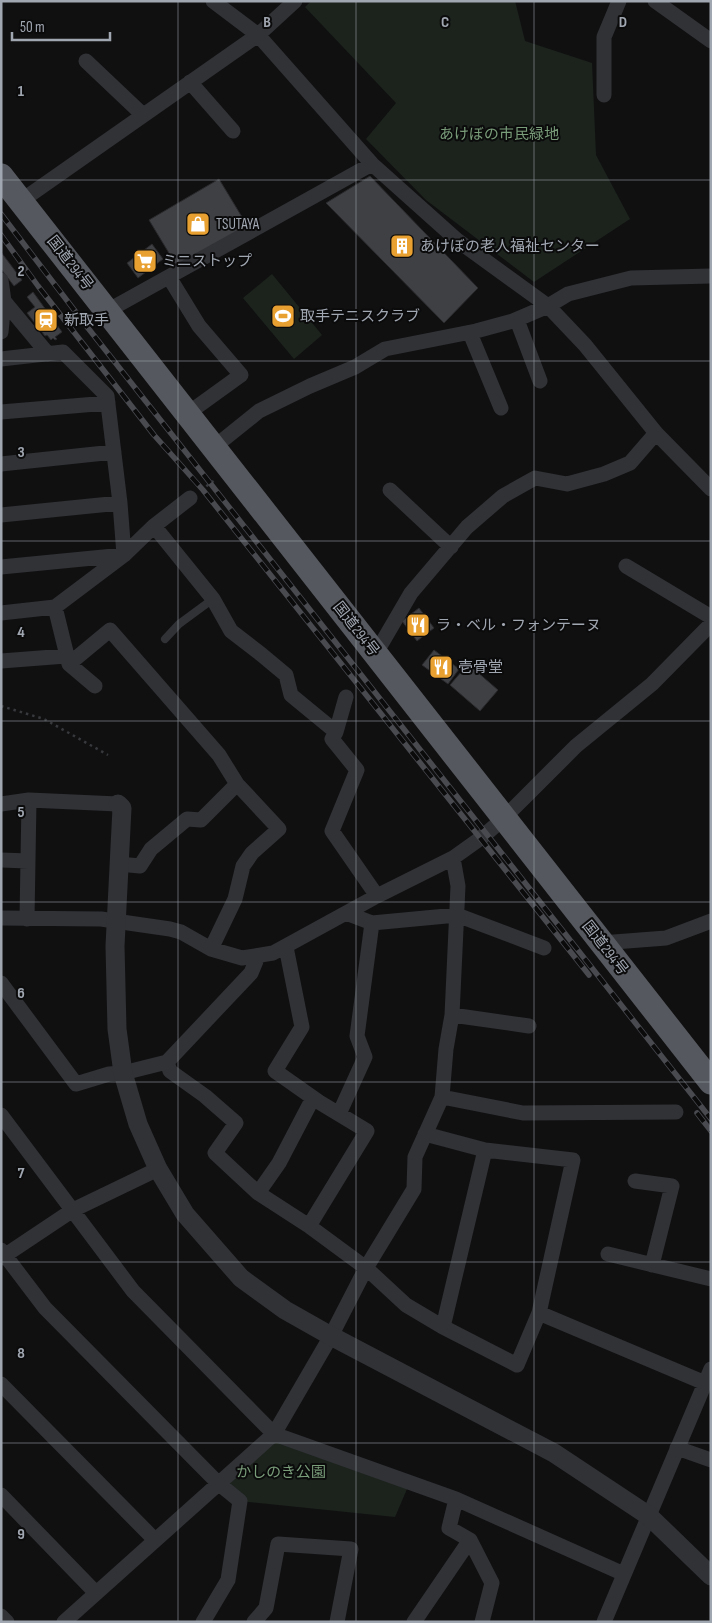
<svg xmlns="http://www.w3.org/2000/svg" width="712" height="1623" font-family="'Sofia Sans Condensed','Noto Sans JP',sans-serif">
	<style>
		.green { fill: #1c231d }
		.building { fill: #3f4044; stroke: #2a2a2d }
		.lines { fill: none; stroke-linecap: round; stroke-linejoin: round }
		.path { stroke: #37393d; stroke-width: 2.5; stroke-dasharray: 2.5 4; stroke-linecap: butt }
		.service { stroke: #313236; stroke-width: 8 }
		.minor { stroke: #313236; stroke-width: 15 }
		.tertiary { stroke: #313236; stroke-width: 19 }
		.trunk { stroke: #55585e; stroke-width: 25 }
		.rail-casing { stroke: #484a4f; stroke-width: 5.5 }
		.rail { stroke: #0b0b0c; stroke-width: 4; stroke-dasharray: 11; stroke-linecap: butt }
		.grid { fill: none; stroke: #a1a7b1; stroke-width: 1; stroke-opacity: 0.55 }
		.labels { text-anchor: middle; dominant-baseline: central; stroke-width: 4; stroke-linejoin: round; paint-order: stroke }
		.park-label { font-size: 15px; fill: #799c79; stroke: #0b0b0c }
		.poi-label { font-size: 15px; fill: #a1a7b1; stroke: #0b0b0c; text-anchor: start }
		.street-label { font-size: 15px; fill: #a1a7b1; stroke: #0b0b0c }
		.grid-label { font-size: 16px; text-anchor: middle; font-weight: bold; fill: #a1a7b1; stroke: #0b0b0c; stroke-width: 4; stroke-linejoin: round; paint-order: stroke }
	</style>
	<rect width="100%" height="100%" fill="#101011"/>
	<path class="green" d="M311,1H515L525,41L592,63L596,155L630,219L534,282L426,200L366,139L396,103L305,7Z
		M272,274L322,335L294,359L243,298Z
		M274,1434L410,1482L395,1517L240,1501L218,1483Z"/>
	<path class="building" d="M370,176L478,288L444,323L326,203Z
		M219,179L248,227L178,268L149,220Z
		M152,244L163,259L138,278L127,263Z
		M1,252L22,280L14,286L1,269Z
		M33,292L62,332L55,337L57,339L55,340L53,338L51,340L47,335L45,336L27,313L35,307L27,297Z
		M419,608L434,628L417,641L402,621Z
		M434,650L459,669L448,684L422,665Z
		M468,664L498,690L480,711L450,685Z"/>
	<g class="lines">
		<path class="path" d="M201,490L215,480
			M1,706L44,719L108,755"/>
		<path class="service" d="M165,639L179,624L213,599"/>
		<path class="minor" d="M213,1L258,35L295,1
			M655,1L711,41
			M86,61L143,115
			M190,82L233,131
			M604,95V37L619,1
			M372,164L457,240L548,306L568,294L631,278L711,276
			M21,201L258,35L372,164L107,311
			M169,277L199,326L241,375L187,414
			M1,280L4,301L48,354
			M517,320L540,381
			M1,332L4,301
			M470,333L501,408
			M1,359L63,352L107,396L120,503L124,555L55,607L69,664L95,686
			M1,412L108,403
			M213,448L259,411L310,386L355,367L385,349L476,331L513,321L548,306L585,345L656,433L711,489
			M1,464L114,452
			M390,490L451,547
			M1,515L120,503
			M154,526L213,599L231,631L262,655L286,675L291,695L336,732
			M626,566L711,617
			M1,567L124,555L154,526L190,498
			M1,613L55,607
			M376,653L411,593L467,527L503,496L535,478L567,484L604,474L630,463L656,433
			M1,661L66,656
			M69,664L110,630L219,755L237,784L279,829L252,853L243,866L235,899L211,949
			M346,697L336,732L332,739L357,770L332,831L377,896
			M29,800L118,804
			M1,804L29,800L27,919
			M1,860L28,861
			M119,864L140,866L151,849L187,819L201,820L237,784
			M1,918L101,919L170,929L181,932L211,949L242,958L273,953L377,896L453,858L481,838L503,819L576,746L652,684L711,624
			M372,923L457,915L544,948
			M601,943L666,938L711,921
			M286,947L302,1027L275,1071L319,1102L367,1131L309,1226L366,1268L406,1305L443,1327L517,1365L539,1313
			M1,983L76,1084L109,1074L123,1073L167,1062L251,973L256,961V956
			M452,1015L529,1026
			M167,1062L170,1071L205,1096L236,1123L215,1153L258,1193
			M442,1097L523,1113L676,1112
			M339,1114L365,1057L357,1036L372,923L346,913
			M1,1115L133,1291L274,1434L456,1499L624,1574
			M425,1134L485,1150L573,1160L539,1313L705,1383
			M635,1181L672,1186L652,1265
			M309,1226L258,1193L279,1163L313,1098
			M1,1250L45,1308L218,1483L240,1501L228,1580L203,1622
			M608,1254L711,1279
			M1,1258L73,1210L158,1169
			M443,1327L485,1150
			M1,1384L155,1540
			M677,1448L711,1460
			M1,1495L96,1593
			M456,1499L449,1528L470,1540L492,1583L482,1622
			M1,1616L7,1622
			M64,1622L274,1434L331,1336L366,1268L414,1189L415,1157L442,1097L446,1049L452,1015L458,886L453,858
			M254,1622L266,1608L278,1544L351,1549L337,1622
			M414,1622L470,1540
			M604,1622L711,1369"/>
		<path class="tertiary" d="M118,804L122,808L115,946L117,1029L123,1073L138,1124L158,1169L185,1214L241,1278L285,1310L331,1336L554,1453L649,1516L711,1576"/>
		<path class="trunk" d="M1,176L711,1082"/>
		<g class="rail-casing">
			<path id="rail" d="M1,214L88,328L711,1119
				M1,235L38,286L154,435L203,490L589,975
				M697,1113L711,1131"/>
		</g>
		<use href="#rail" class="rail"/>
	</g>
	<path class="grid" d="M178,1V1622M356,1V1622M534,1V1622M1,180H711M1,361H711M1,541H711M1,721H711M1,902H711M1,1082H711M1,1262H711M1,1443H711"/>
	<defs>
		<g id="shop-square" transform="scale(1.25)"><rect x="-9" y="-9" width="18" height="18" rx="4" fill="#e8a031" stroke="#0b0b0c"/><path d="M-5-2.5h2.3a2.7 3.5 0 0 1 5.4 0H5L5.5 6h-11ZM-1.5-2.5h3a1.5 2.3 0 0 0-3 0Z" fill="#fff"/></g>
		<g id="building-square" transform="scale(1.25)"><rect x="-9" y="-9" width="18" height="18" rx="4" fill="#e8a031" stroke="#0b0b0c"/><path d="M-4-6H4V6H1V3H-1V6H-4ZM-2.5-4.3h1.7v1.8h-1.7ZM.8-4.3h1.7v1.8H.8ZM-2.5-1h1.7V.8h-1.7ZM.8-1h1.7V.8H.8Z" fill="#fff"/></g>
		<g id="supermarket-square" transform="scale(1.25)"><rect x="-9" y="-9" width="18" height="18" rx="4" fill="#e8a031" stroke="#0b0b0c"/><path d="M-6-5.5h2.5l.6 2H6L4.5 2H-2.5L-4.4-4H-6ZM-1.5 3.2a1.3 1.3 0 1 0 .1 0ZM3 3.2a1.3 1.3 0 1 0 .1 0Z" fill="#fff"/></g>
		<g id="stadium-square" transform="scale(1.25)"><rect x="-9" y="-9" width="18" height="18" rx="4" fill="#e8a031" stroke="#0b0b0c"/><path d="M0-5a6.5 5 0 1 0 0 10a6.5 5 0 1 0 0-10ZM-3.5-1.8h7v3.6h-7Z" fill="#fff"/></g>
		<g id="station-square" transform="scale(1.25)"><rect x="-9" y="-9" width="18" height="18" rx="4" fill="#e8a031" stroke="#0b0b0c"/><path d="M-3-6H3Q5-6 5-4V2Q5 4 3 4L4.5 6H3L1.5 4h-3L-3 6H-4.5L-3 4Q-5 4-5 2V-4Q-5-6-3-6ZM-3.5-4v3h7v-3ZM-3.5 1v1.5H-2V1ZM2 1v1.5H3.5V1Z" fill="#fff"/></g>
		<g id="restaurant-square" transform="scale(1.25)"><rect x="-9" y="-9" width="18" height="18" rx="4" fill="#e8a031" stroke="#0b0b0c"/><path d="M-5-6h1v4h1v-4h1v4h1v-4h1v5L-1.5 .5V6h-2V.5L-5-1ZM5-6V6H3V1.5H1.5Q1.5-4 5-6Z" fill="#fff"/></g>
	</defs>
	<g fill-rule="evenodd">
		<use href="#shop-square" x="198" y="224"/>
		<use href="#building-square" x="402" y="246"/>
		<use href="#supermarket-square" x="145" y="261"/>
		<use href="#stadium-square" x="283" y="316"/>
		<use href="#station-square" x="46" y="320"/>
		<use href="#restaurant-square" x="418" y="625"/>
		<use href="#restaurant-square" x="441" y="667"/>
	</g>
	<g class="labels">
		<g class="park-label">
			<text x="499" y="134">あけぼの市民緑地</text>
			<text x="281" y="1472">かしのき公園</text>
		</g>
		<g class="poi-label">
			<text x="216" y="224">TSUTAYA</text>
			<text x="420" y="246">あけぼの老人福祉センター</text>
			<text x="162" y="261">ミニストップ</text>
			<text x="300" y="316">取手テニスクラブ</text>
			<text x="64" y="320">新取手</text>
			<text x="436" y="625">ラ・ベル・フォンテーヌ</text>
			<text x="458" y="667">壱骨堂</text>
		</g>
		<g class="street-label">
			<text transform="translate(70 263) rotate(52)">国道294号</text>
			<text transform="translate(356 629) rotate(52)">国道294号</text>
			<text transform="translate(605 948) rotate(52)">国道294号</text>
		</g>
	</g>
	<g class="grid-label">
		<text x="267" y="27">B</text>
		<text x="445" y="27">C</text>
		<text x="623" y="27">D</text>
		<text x="21" y="96">1</text>
		<text x="21" y="276">2</text>
		<text x="21" y="457">3</text>
		<text x="21" y="637">4</text>
		<text x="21" y="817">5</text>
		<text x="21" y="998">6</text>
		<text x="21" y="1178">7</text>
		<text x="21" y="1358">8</text>
		<text x="21" y="1539">9</text>
	</g>
	<rect width="712" height="1623" fill="none" stroke="#a1a7b1" stroke-width="5"/>
	<path d="M12 32v8h98v-8" fill="none" stroke="#a1a7b1" stroke-width="2.5"/>
	<text x="20" y="32" font-size="15" fill="#a1a7b1" stroke="#0b0b0c" stroke-width="4" paint-order="stroke">50 m</text>
</svg>
